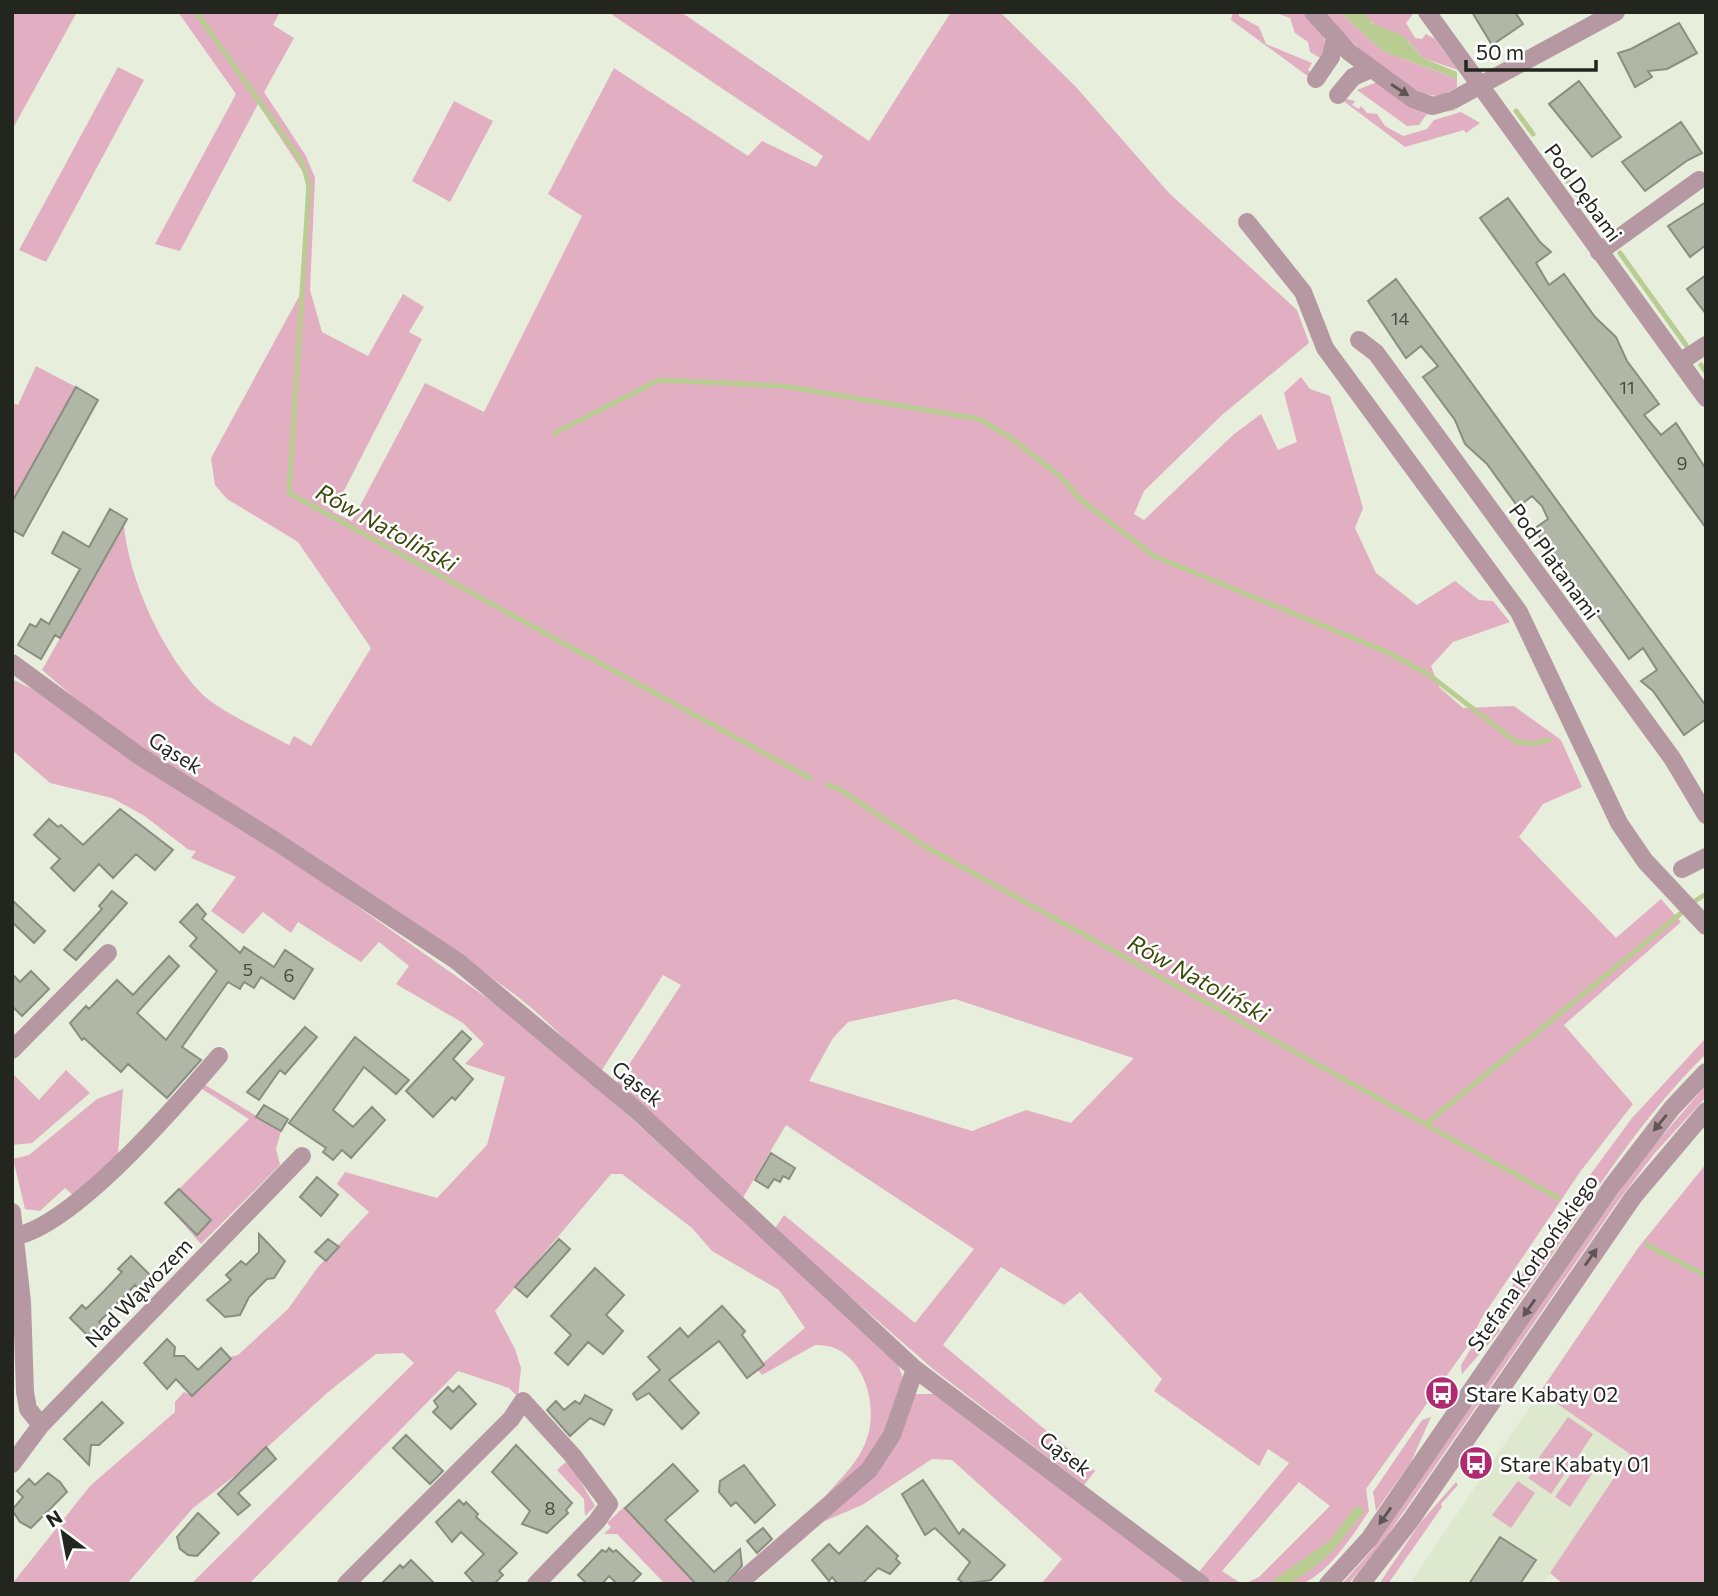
<svg xmlns="http://www.w3.org/2000/svg" width="1718" height="1596" font-family="Commissioner,sans-serif">
	<style>
		.built { fill: #dee8ce }
		.green { fill: #e1afc1; fill-rule: evenodd }
		.water { fill: #b9cd93 }
		.lines { fill: none; stroke-linecap: round; stroke-linejoin: round }
		.stream { stroke: #b9cd93; stroke-width: 5 }
		.building { fill: #b1b7a6; stroke: #888f7e; stroke-width: 2 }
		.minor { stroke: #b598a2; stroke-width: 18 }
		.oneway { fill: #5d5453 }
		.labels { text-anchor: middle; dominant-baseline: central; stroke-width: 5; stroke-linejoin: round; paint-order: stroke }
		.number-label { font-size: 18px; fill: #464a41 }
		.street-label { font-size: 21px; fill: #23261f; stroke: #fff }
		.poi-label { font-size: 21px; fill: #23261f; stroke: #fff; text-anchor: start }
		.water-label { font-size: 23px; font-style: italic; fill: #394a08; stroke: #fff }
	</style>
	<rect width="100%" height="100%" fill="#e7eedc"/>
	<path class="built" d="M1540,1392L1630,1454L1543,1584H1417L1412,1580Z"/>
	<path class="green" d="M12,12H77L12,130Z
		M178,12H280L273,25L294,38L264,92L306,156L315,178L310,290L322,332L368,356L403,294L424,307L409,332L422,339L333,512L352,521L425,383L484,412L582,216L548,194L614,68L748,156L762,141L816,167L823,156L608,12H681L869,141L951,12H1000L1076,87L1169,193L1297,310L1309,343L1222,415L1144,491L1134,514L1144,520L1233,435L1261,414L1278,450L1297,442L1284,393L1301,377L1310,389L1330,396L1363,508L1355,528L1376,573L1417,605L1455,581L1479,600L1493,601L1510,622L1453,642L1431,666L1439,687L1463,708L1514,706L1561,740L1582,787L1543,804L1519,837L1616,938L1661,899L1681,922L1564,1025L1633,1104L1580,1172L1481,1319L1470,1343L1366,1489L1369,1511C1353,1535 1331,1570 1304,1583C1293,1588 1258,1584 1244,1584L1259,1577L1330,1506L1299,1482L1222,1571L1242,1584H1210L1198,1573L1289,1463L1268,1449L1259,1466L1154,1391L1162,1379L1080,1292L1064,1305L1001,1267L943,1345L1095,1471L1084,1485L933,1369L774,1230L784,1215L915,1323L974,1249L786,1125L741,1201L615,1086L681,985L663,975L600,1073C571,1046 542,1014 510,991C358,878 185,795 42,670L124,526C129,580 163,654 201,693C217,710 266,732 289,745L294,736L311,746L371,648L298,542L227,499L215,485L211,458L302,291L307,191L303,172L258,104L180,251L155,244L236,94ZM955,999L1133,1058H1134L1071,1123L1026,1110L972,1131L809,1081L833,1038L848,1022Z
		M1233,12H1239V16L1259,27L1266,44L1312,63L1308,70L1312,73L1309,77L1231,20Z
		M1273,12H1305C1321,28 1330,37 1322,59L1310,52L1308,42L1295,33L1290,18Z
		M1324,12H1340L1382,51L1457,79V87L1440,96C1402,97 1349,39 1324,12Z
		M1364,12H1411L1413,14L1406,23L1415,38L1422,39L1426,34L1435,39L1458,70L1423,58L1407,40L1369,21Z
		M118,67L144,80L46,262L19,250Z
		M1377,82L1452,108L1456,110L1426,115L1419,125L1407,126L1357,90Z
		M1343,98L1355,101L1352,105L1359,109L1361,106L1367,113L1377,114L1385,126L1403,136L1427,129L1434,120L1461,112L1480,123L1466,133L1464,130L1405,147L1342,100Z
		M454,101L493,121L450,202L412,181Z
		M36,366L76,387L12,502V403L18,405Z
		M12,679L36,691L293,861L545,1039L897,1362L906,1386L878,1453L823,1499C836,1483 854,1467 863,1448C883,1411 864,1342 815,1345L762,1375L758,1370L763,1363L805,1328L779,1290L712,1251L692,1228L622,1174H611L495,1311L515,1349L521,1368L518,1397L509,1388L458,1371L249,1584H191L414,1363L403,1353L376,1354L327,1393L241,1471L193,1508L127,1584H12L90,1486L175,1412V1402L184,1392L193,1396L230,1357L238,1355L288,1309L318,1267L369,1212L337,1184L345,1172L437,1198L487,1145L505,1077L465,1064L484,1044L463,1023L396,984L409,966L379,942L361,962L298,922L291,933L263,912L243,934L211,911L236,877L191,858L196,851L189,850L143,815L112,798L50,783L12,750Z
		M1706,1038V1054C1623,1135 1570,1237 1499,1328L1500,1331L1462,1374L1461,1365L1488,1320L1565,1209L1632,1118Z
		M66,1070L90,1093L32,1143L12,1145V1073L39,1100Z
		M202,1083L281,1131L276,1149L280,1165L201,1244L165,1203L249,1119L202,1089Z
		M1706,1085V1097L1654,1154L1616,1204L1378,1549L1350,1582L1342,1584L1372,1550L1639,1163Z
		M123,1089L118,1154L76,1198L65,1188L40,1211L25,1209L13,1159L29,1155L97,1099Z
		M1706,1164V1584H1563L1550,1573L1630,1454L1540,1392L1638,1248Z
		M911,1394H939L1190,1584H1041L1062,1559L952,1460L932,1459L862,1505L811,1527L858,1485Z
		M1431,1417L1411,1462L1376,1511L1373,1492L1422,1420Z
		M1568,1417L1593,1434L1575,1461L1570,1457L1538,1459Z
		M1581,1459L1595,1469L1570,1507L1555,1497Z
		M568,1460L595,1506L585,1516L584,1499L557,1470Z
		M1567,1460L1572,1463L1551,1494L1528,1478L1543,1462Z
		M1518,1481L1535,1493L1511,1528L1492,1515Z
		M1456,1482L1458,1485L1441,1504L1442,1507L1388,1584H1379L1420,1523Z
		M624,1507L696,1584H665L617,1534H604L611,1527L607,1523Z"/>
	<path class="water" d="M1340,12H1364L1372,23L1403,36L1423,58L1457,72V79L1382,51Z
		M1356,1506L1362,1508L1364,1512L1331,1553L1313,1568L1290,1584H1268L1329,1541Z"/>
	<g class="lines">
		<path class="stream" d="M196,12L302,162L309,184L289,493L810,778
			M1516,111L1533,134
			M1557,167L1605,232
			M1620,253L1686,345
			M1701,365L1706,372
			M555,433L659,380L784,386L979,419L1011,438L1061,477L1081,500L1154,556L1387,652L1428,674L1516,742L1532,744L1549,740
			M827,785L839,789L926,847L1558,1198
			M1695,901L1706,894
			M1426,1124L1680,914
			M1647,1245L1706,1276"/>
	</g>
	<path class="building" d="M1472,12H1515L1523,24L1492,45Z
		M1679,23L1697,53L1667,69L1648,71L1652,77L1635,87L1618,53L1631,49Z
		M1579,81L1621,137L1592,157L1549,104Z
		M1681,122L1702,153L1688,160L1645,191L1622,162Z
		M1508,198L1540,242L1551,252L1536,263L1549,285L1564,274L1595,317L1616,337L1627,361L1659,404L1644,415L1661,435L1676,423L1706,469V528L1480,218Z
		M1706,202V245L1690,257L1668,226Z
		M1706,275V314L1687,289Z
		M1396,279L1706,706V719L1684,735L1653,691L1641,681L1657,670L1643,648L1629,659L1598,616L1577,596L1566,573L1534,529L1548,519L1542,506L1532,496L1518,507L1487,464L1465,444L1455,420L1423,377L1438,366L1421,346L1406,358L1368,301Z
		M76,387L98,400L23,536L12,530V502Z
		M110,509L127,519L60,638L55,635L41,659L18,645L30,624L36,627L41,619L49,624L80,569L52,553L63,532L89,547Z
		M120,809L173,850L155,870L136,854L113,878L99,864L74,891L51,868L60,859L34,835L49,819L58,827L61,825L83,845Z
		M112,891L127,903L76,960L64,950L102,909L99,906Z
		M12,900L45,931L34,943L12,922Z
		M197,904L206,914L202,919L240,953L244,947L274,967L285,950L313,969L294,999L261,977L254,988L244,982L240,989L228,982L182,1047L201,1060L167,1098L128,1064L121,1072L84,1038L82,1040L70,1023L86,1006L89,1009L117,980L133,995L169,956L179,966L137,1013L166,1040L217,971L190,946L197,938L180,922Z
		M31,971L49,989L22,1016L12,1006V974L20,982Z
		M305,1027L317,1037L285,1074L280,1070L259,1100L247,1092Z
		M462,1031L471,1039L453,1059L473,1079L455,1100L452,1097L433,1117L406,1091Z
		M355,1037L409,1080L396,1094L364,1067L333,1110L353,1127L372,1107L385,1120L351,1158L342,1150L333,1160L323,1152L326,1148L289,1123Z
		M264,1105L288,1119L281,1131L256,1117Z
		M771,1153L795,1168L789,1179L783,1176L780,1182L774,1179L768,1188L755,1180Z
		M317,1177L338,1195L321,1216L300,1197Z
		M179,1189L211,1220L197,1235L165,1203Z
		M259,1234L285,1261L274,1278L267,1279L249,1297L240,1315L225,1317L207,1300L231,1280L226,1275L241,1261L246,1265L259,1252Z
		M328,1239L339,1247L326,1261L315,1252Z
		M559,1239L570,1249L527,1297L515,1287Z
		M131,1256L151,1276L139,1289L135,1285L99,1322L103,1326L91,1339L70,1318L82,1305L86,1309L104,1291L122,1272L118,1269Z
		M595,1268L624,1295L606,1315L623,1331L603,1354L588,1342L568,1365L555,1353L571,1335L551,1316Z
		M722,1306L745,1331L742,1335L764,1365L747,1378L719,1341L669,1380L699,1413L682,1429L649,1393L637,1400L633,1394L660,1370L648,1357L680,1328L688,1337Z
		M167,1339L175,1347L174,1356H184L198,1370L221,1348L231,1359L192,1396L176,1379L167,1389L144,1363Z
		M459,1386L476,1404L451,1429L433,1412L438,1407L434,1401L448,1387L453,1392Z
		M585,1395L612,1410L604,1425L590,1418L570,1436L547,1410L556,1401L564,1410L575,1401L580,1404Z
		M102,1402L123,1423L99,1445H91L89,1465L64,1439Z
		M406,1435L443,1471L430,1484L393,1448Z
		M516,1445L572,1503L566,1510L568,1513L547,1533L522,1524L530,1511L492,1472Z
		M266,1447L276,1459L238,1493L250,1505L238,1515L218,1494Z
		M673,1464L698,1491L665,1520L714,1572L740,1549L742,1566L726,1584H696L625,1508Z
		M744,1465L775,1505L755,1523L736,1502L731,1506L719,1492L720,1481Z
		M48,1473L60,1482L67,1492L31,1528L20,1522L12,1510L23,1497L17,1491L29,1479L35,1485Z
		M923,1480L959,1534L963,1529L1005,1565L991,1580L965,1584L958,1579L970,1562L935,1528L925,1535L902,1494Z
		M459,1500L464,1505L466,1502L478,1514L476,1517L517,1553L499,1571L503,1575L494,1584H475L465,1573L484,1554L461,1532L452,1542L436,1522Z
		M198,1513L219,1533L197,1556L188,1555L180,1549L177,1537Z
		M867,1526L898,1556L896,1559L900,1563L890,1574L878,1568L862,1584H838L832,1577L829,1581L812,1560L829,1544L839,1554Z
		M763,1528L772,1539L757,1553L747,1541Z
		M1500,1537L1536,1560L1520,1584H1469Z
		M609,1548L613,1552L616,1550L641,1574L631,1584H617L609,1576L602,1584H587L578,1575L602,1550L606,1552Z
		M411,1560L435,1584H381L400,1565L403,1568Z"/>
	<g class="lines">
		<path class="minor" d="M1313,12L1349,52L1413,99L1433,106L1453,100L1616,12
			M1427,12L1706,398
			M1316,79L1331,57L1335,37
			M1338,95L1353,77L1371,69
			M1247,222L1303,292L1325,348L1519,612L1619,823L1645,861L1706,926
			M1599,252L1699,180
			M1359,340L1376,353L1672,758L1706,815
			M1680,362L1706,345
			M12,663L138,755L277,842L457,961L635,1109L915,1369L1201,1584
			M1682,869L1706,857
			M12,1050L108,953
			M12,1212L22,1302L25,1392L28,1409L41,1425
			M16,1236C75,1224 178,1104 219,1056
			M12,1464L41,1425L302,1156
			M346,1584L511,1419L523,1401L573,1456L609,1504L597,1521L536,1584
			M738,1584L869,1470L892,1435L915,1369
			M1328,1584L1369,1539L1612,1186L1672,1108L1706,1072
			M1361,1584L1410,1521L1634,1196L1706,1111"/>
	</g>
	<defs><path id="oneway-solid" d="M-6-.8H1V-3.2L6.5 0L1 3.2V.8H-6Z" transform="scale(1.75)"/></defs>
	<g class="oneway">
		<use href="#oneway-solid" transform="translate(1400 90) rotate(33)"/>
		<use href="#oneway-solid" transform="translate(1660 1123) rotate(129)"/>
		<use href="#oneway-solid" transform="translate(1591 1257) rotate(-55)"/>
		<use href="#oneway-solid" transform="translate(1529 1308) rotate(125)"/>
		<use href="#oneway-solid" transform="translate(1385 1516) rotate(125)"/>
	</g>
	<defs>
		<g id="bus-disc" transform="scale(1.75)"><circle r="9.5" fill="#b02a6f" stroke="#fff"/><path d="M-5-6H5V4H4V6H2V4H-2V6H-4V4H-5ZM-3.5-4V0h7V-4ZM-3.5 1.2v1.5H-2V1.2ZM2 1.2v1.5H3.5V1.2Z" fill="#fff"/></g>
	</defs>
	<g fill-rule="evenodd">
		<use href="#bus-disc" x="1442" y="1393"/>
		<use href="#bus-disc" x="1476" y="1463"/>
	</g>
	<g class="labels">
		<g class="number-label">
			<text x="1400" y="318">14</text>
			<text x="1627" y="387">11</text>
			<text x="1682" y="463">9</text>
			<text x="248" y="969">5</text>
			<text x="289" y="975">6</text>
			<text x="550" y="1508">8</text>
		</g>
		<g class="street-label">
			<text transform="translate(1584 192) rotate(54)">Pod Dębami</text>
			<text transform="translate(1555 561) rotate(54)">Pod Platanami</text>
			<text transform="translate(176 752) rotate(32)">Gąsek</text>
			<text transform="translate(638 1083) rotate(39)">Gąsek</text>
			<text transform="translate(1532 1262) rotate(-55)">Stefana Korbońskiego</text>
			<text transform="translate(138 1292) rotate(-46)">Nad Wąwozem</text>
			<text transform="translate(1066 1453) rotate(37)">Gąsek</text>
		</g>
		<g class="poi-label">
			<text x="1466" y="1393">Stare Kabaty 02</text>
			<text x="1500" y="1463">Stare Kabaty 01</text>
		</g>
		<g class="water-label">
			<text transform="translate(387 527) rotate(29)">Rów Natoliński</text>
			<text transform="translate(1199 978) rotate(29)">Rów Natoliński</text>
		</g>
	</g>
	<rect width="1718" height="1596" fill="none" stroke="#23261f" stroke-width="28"/>
	<g transform="translate(63 1533) rotate(328)" stroke="#ffffff" stroke-width="5" paint-order="stroke">
	<path d="M0-5L12 26L0 18L-12 26Z" fill="#23261f"/>
	<text y="-10" font-size="19" font-weight="bold" text-anchor="middle" fill="#23261f">N</text>
	</g>
	<path d="M1466 60v10h130v-10" fill="none" stroke="#23261f" stroke-width="3.5"/>
	<text x="1476" y="60" font-size="21" fill="#23261f" stroke="#ffffff" stroke-width="5" paint-order="stroke">50 m</text>
</svg>
